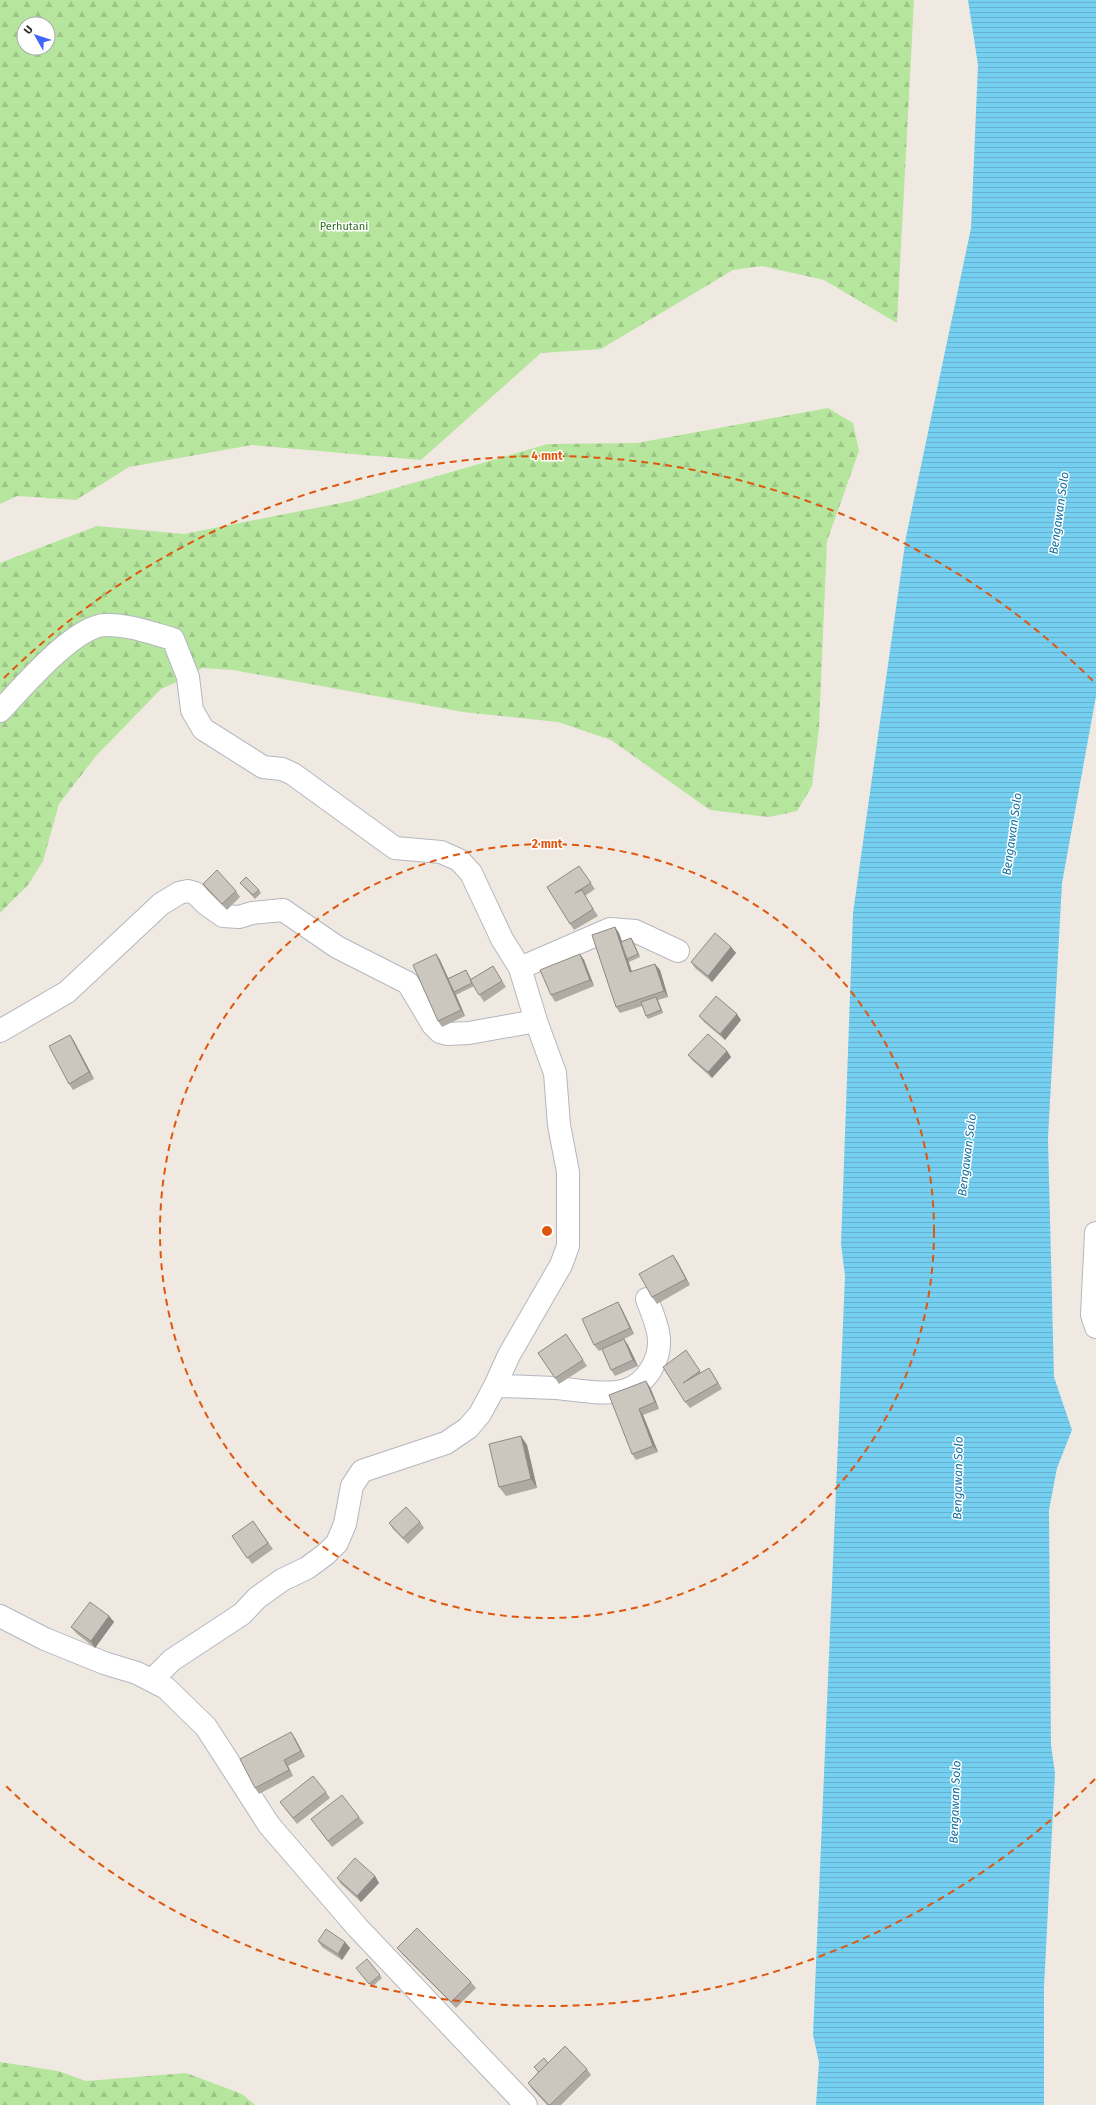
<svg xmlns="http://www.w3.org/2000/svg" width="1096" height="2105" font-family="'Fira Sans',sans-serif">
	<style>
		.forest { fill: url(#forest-firs); fill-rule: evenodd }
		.water { fill: url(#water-rules) }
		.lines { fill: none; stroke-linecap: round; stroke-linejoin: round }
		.minor-casing { stroke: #b4b7c1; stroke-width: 24 }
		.minor { stroke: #fff; stroke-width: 22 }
		.wall { fill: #afaba4 }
		.shaded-wall { fill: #8e8b86 }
		.building { fill: #cbc7bf; stroke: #8e8b86 }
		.ring { fill: none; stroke: #df570e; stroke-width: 2; stroke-dasharray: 7 5 }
		.labels { text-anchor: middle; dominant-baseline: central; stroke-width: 3; stroke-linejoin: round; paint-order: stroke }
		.park-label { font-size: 11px; fill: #2c6e1b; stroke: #fff }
		.water-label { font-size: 12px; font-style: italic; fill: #0d6fa3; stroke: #fff }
		.centre { fill: #df570e; stroke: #fff; stroke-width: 2 }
		.ring-label { font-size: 12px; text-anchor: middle; font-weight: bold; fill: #df570e; stroke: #fff; stroke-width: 3; stroke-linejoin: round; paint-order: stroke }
	</style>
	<defs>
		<pattern id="forest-firs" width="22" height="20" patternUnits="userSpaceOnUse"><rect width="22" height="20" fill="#b6e59e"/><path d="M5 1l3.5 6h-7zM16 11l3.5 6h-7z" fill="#9dc588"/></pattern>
		<pattern id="water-rules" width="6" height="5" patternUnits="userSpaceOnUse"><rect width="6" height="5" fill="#75cff0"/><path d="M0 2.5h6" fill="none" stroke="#66b2ce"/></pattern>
	</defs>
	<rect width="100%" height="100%" fill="#efe9e1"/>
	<path class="forest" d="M0,0H914L897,323L824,280L762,266L733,270L601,349L541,353L421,460L252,445L129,467L76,500L17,496L0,504ZM24,24H48V48H24Z
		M828,408L853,423L859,451L827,541L819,727L812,786L797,811L769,817L710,810L611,740L558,722L463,712L233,670L202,668L188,677L161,689L96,756L59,804L43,861L28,885L0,913V563L97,526L184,534L351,501L548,444L637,443Z
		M0,2062L58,2071L86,2081L186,2073L242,2094L255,2105H0Z"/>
	<path class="water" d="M968,0H1096V696L1062,883L1048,1138L1054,1377L1072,1430L1057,1468L1049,1510L1051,1745L1055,1773L1044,1987V2105H816L819,2062L813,2035L845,1276L841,1244L853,913L906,537L971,228L978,65Z"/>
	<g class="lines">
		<g class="minor-casing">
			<path id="minor" d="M0,711C21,689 74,626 105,625C128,624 151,633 173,639L188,677L192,710L203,729L263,767L282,769L293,774L395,848L441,852L459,860L471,873L502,939L520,968L536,1021L555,1073L559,1125L568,1172V1246L561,1265L509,1355L495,1386L480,1414L468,1428L446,1443L362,1471L352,1486L345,1524L337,1543L326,1554L307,1568L282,1580L257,1598L242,1614L172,1660L152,1680
				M520,968L610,929L635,931L678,951
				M0,1031L67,992L161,904L179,893L188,891L195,893L206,904L223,916L239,917L252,913L283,910L337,947L408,983L433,1025L440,1032L447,1034L469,1033L536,1021
				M1096,1233L1092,1315L1096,1327
				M495,1386C516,1386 536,1387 556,1388C579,1390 604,1396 626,1390C646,1384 660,1360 659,1340C659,1327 651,1311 647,1299
				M0,1616L45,1639L104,1663L137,1673L166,1688L206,1727L269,1825L358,1928L526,2105"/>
		</g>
		<use href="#minor" class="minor"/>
	</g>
	<path class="wall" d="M579,866L595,889L585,896L598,916L574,930L570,924Z
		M240,883L259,890L261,893L255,899L243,886Z
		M203,884L236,891L240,897L227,910L207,890Z
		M615,927L619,933L622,941L631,938L633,941L640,957L629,962L628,960L632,972L655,964L660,970L668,997L658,1000L663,1013L648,1019L646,1016L642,1006L620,1013L616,1007Z
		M731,947L736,953L712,982L695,968L691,962Z
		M436,954L440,960L448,978L466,970L471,979L493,966L506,987L484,1002L474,986L456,995L465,1016L442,1027L438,1021Z
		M580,954L584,960L594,986L555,1002L551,995Z
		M699,1016L741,1020L725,1040L704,1022Z
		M70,1035L74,1041L94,1079L73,1090L69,1084Z
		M727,1051L731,1057L712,1078L693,1061L688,1055Z
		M677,1261L690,1285L657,1304L652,1297Z
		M618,1302L622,1309L634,1334L624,1339L628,1345L638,1366L615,1376L611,1370L602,1350L599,1351L594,1345Z
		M566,1334L587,1366L559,1384L538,1353Z
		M686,1350L701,1373L709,1368L722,1389L690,1408L685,1402Z
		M650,1387L659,1409L643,1415L658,1452L636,1460L632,1454L609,1395Z
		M521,1436L527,1445L537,1488L506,1496L499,1487Z
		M253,1521L273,1549L252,1564L232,1536Z
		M420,1522L424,1528L408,1544L393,1529L389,1523Z
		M109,1616L114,1622L95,1648L76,1633L71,1627Z
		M295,1738L305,1757L288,1766L293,1776L259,1794L255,1788Z
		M326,1792L330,1798L297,1824L280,1802Z
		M359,1817L364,1823L332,1847L311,1819Z
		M375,1876L379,1883L361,1902L341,1884L337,1878Z
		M318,1941L345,1942L350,1948L342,1960L322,1947Z
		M397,1948L471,1982L476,1988L456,2008L402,1954Z
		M359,1971L380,1975L382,1978L372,1987Z
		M548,2063L587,2069L591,2075L561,2105H547L532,2089L528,2083L538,2072L534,2067Z"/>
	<path class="shaded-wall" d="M615,927L619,933L634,978L630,972Z
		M631,938L633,941L640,957L638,954Z
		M731,947L736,953L712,982L708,976Z
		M436,954L440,960L454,991V992L456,995L465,1016L461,1010Z
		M580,954L584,960L594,986L590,980Z
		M655,964L660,970L668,997L664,991Z
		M656,997L658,1000L663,1013L661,1010Z
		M737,1014L741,1020L725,1040L720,1034Z
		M70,1035L74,1041L94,1079L89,1072Z
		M727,1051L731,1057L712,1078L708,1072Z
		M673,1255L677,1261L690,1285L686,1279Z
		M618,1302L622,1309L634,1334L630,1328Z
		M624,1339L628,1345L638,1366L633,1360Z
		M709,1368L713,1374L722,1389L718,1383Z
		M646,1381L650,1387L659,1409L655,1402Z
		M639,1409L643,1415L658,1452L653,1446Z
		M521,1436L527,1445L537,1488L531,1479Z
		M109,1616L114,1622L95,1648L91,1641Z
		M291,1732L295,1738L305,1757L301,1751Z
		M284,1760L288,1766L293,1776L289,1770Z
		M375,1876L379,1883L361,1902L357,1896Z
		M345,1942L350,1948L342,1960L338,1954Z"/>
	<path class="building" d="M579,866L591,883L575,893L582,890L593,909L570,924L547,887Z
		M217,870L236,891L222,904L203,884Z
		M246,877L259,890L253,895L240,883Z
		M615,927L630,972L655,964L664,991L616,1007L592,935Z
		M715,933L731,947L708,976L691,962Z
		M631,938L638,954L627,959L621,942Z
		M436,954L461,1010L438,1021L413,965Z
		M580,954L590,980L551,995L540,970Z
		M493,966L502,981L479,995L470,980Z
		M466,970L472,983L454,992L448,979Z
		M716,996L737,1014L720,1034L699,1016Z
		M656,997L661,1010L646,1016L641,1002Z
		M708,1034L727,1051L708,1072L688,1055Z
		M70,1035L89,1072L69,1084L49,1046Z
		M673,1255L686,1279L652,1297L639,1274Z
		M618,1302L630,1328L594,1345L582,1319Z
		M566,1334L583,1360L555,1378L538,1353Z
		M624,1339L633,1360L611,1370L602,1349Z
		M686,1350L700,1371L683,1383L709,1368L718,1383L685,1402L663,1367Z
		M646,1381L655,1402L639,1409L653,1446L632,1454L609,1395Z
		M521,1436L531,1479L499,1487L489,1444Z
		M406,1507L420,1522L403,1538L389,1523Z
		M253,1521L268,1543L247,1558L232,1536Z
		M90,1602L109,1616L91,1641L71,1627Z
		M291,1732L301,1751L284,1760L289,1770L255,1788L240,1759Z
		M313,1776L326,1792L293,1818L280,1802Z
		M342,1795L359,1817L328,1841L311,1819Z
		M355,1858L375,1876L357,1896L337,1878Z
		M417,1928L471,1982L451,2002L397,1948Z
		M326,1929L345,1942L338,1954L318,1941Z
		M367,1959L380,1975L369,1984L356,1968Z
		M565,2046L587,2069L550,2105H549L528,2083Z
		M544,2058L548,2063L539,2072L534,2067Z"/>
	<g class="ring">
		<circle cx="547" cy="1231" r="387"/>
		<path d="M1095 1779A775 775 0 0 1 4 1784M4 678A775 775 0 0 1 1095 683"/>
	</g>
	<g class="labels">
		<g class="park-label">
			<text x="344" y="226">Perhutani</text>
		</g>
		<g class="water-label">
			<text transform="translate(1059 513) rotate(-82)">Bengawan Solo</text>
			<text transform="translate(1012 834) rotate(-82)">Bengawan Solo</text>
			<text transform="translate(967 1155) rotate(-83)">Bengawan Solo</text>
			<text transform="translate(958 1478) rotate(-89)">Bengawan Solo</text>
			<text transform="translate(955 1802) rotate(-88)">Bengawan Solo</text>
		</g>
	</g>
	<circle cx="547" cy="1231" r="6" class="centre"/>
	<g class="ring-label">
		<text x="547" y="460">4 mnt</text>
		<text x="547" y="848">2 mnt</text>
	</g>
	<g transform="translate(36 36) rotate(309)"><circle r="19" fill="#ffffff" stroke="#ababab"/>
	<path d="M0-3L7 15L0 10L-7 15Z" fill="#4264fb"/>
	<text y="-6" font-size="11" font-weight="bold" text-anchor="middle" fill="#2e2e2e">U</text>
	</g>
</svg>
